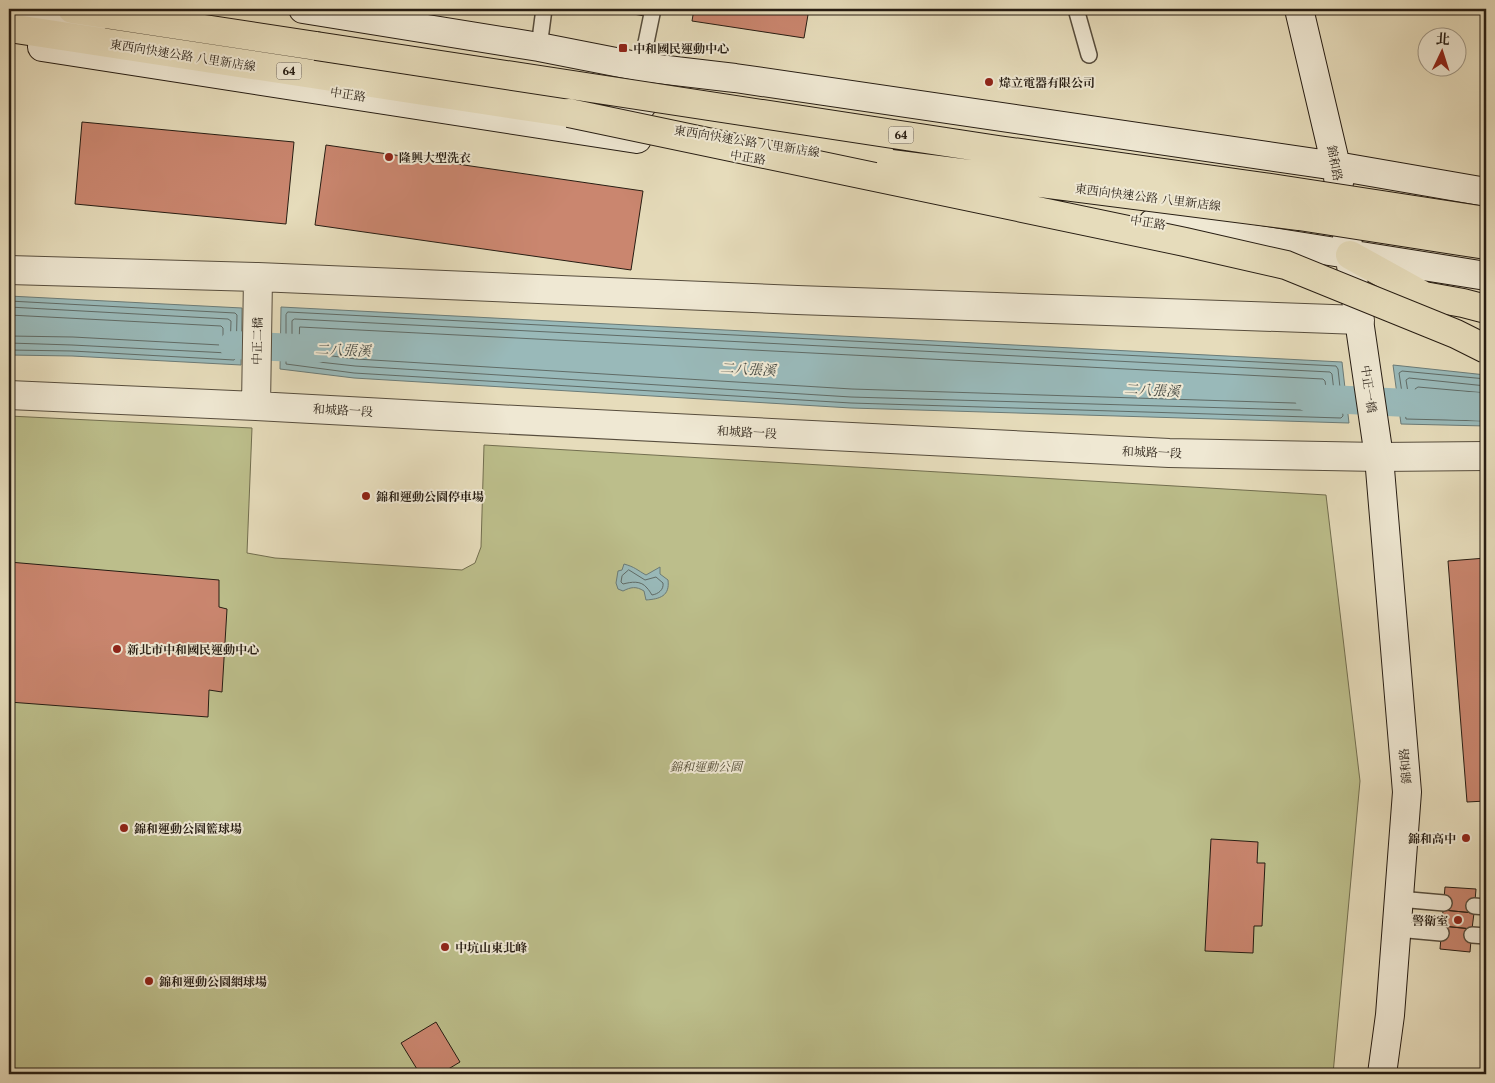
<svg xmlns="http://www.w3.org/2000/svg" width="1495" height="1083" font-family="'Libre Caslon Text','Noto Serif TC',serif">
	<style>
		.green { fill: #bcbe8b; stroke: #726e4f }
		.water { fill: #99b9b9; stroke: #6b7b77 }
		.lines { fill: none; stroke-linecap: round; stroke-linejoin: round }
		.shore { stroke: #606b66; stroke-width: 1 }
		.canal { stroke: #99b9b9; stroke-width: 28 }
		.building { fill: #ca866f; stroke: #271d13 }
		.lane-casing { stroke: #574d3d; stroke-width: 18 }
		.street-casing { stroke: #574d3d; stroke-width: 30 }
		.secondary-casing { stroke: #271d13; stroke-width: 30 }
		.highway-casing { stroke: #271d13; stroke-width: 30 }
		.lane { stroke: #efe8d3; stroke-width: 15 }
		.street { stroke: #efe8d3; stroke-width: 28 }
		.secondary { stroke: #efe8d3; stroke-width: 28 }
		.highway { stroke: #e6dcbb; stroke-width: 28 }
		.highway-bridge-casing { stroke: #271d13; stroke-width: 30; stroke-linecap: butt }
		.highway-bridge { stroke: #e6dcbb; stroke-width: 28 }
		.poi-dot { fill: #8f2418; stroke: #efe8d3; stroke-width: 2 }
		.labels { text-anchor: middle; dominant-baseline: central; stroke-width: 4; stroke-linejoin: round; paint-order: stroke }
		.shield { fill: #efe8d3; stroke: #635a4d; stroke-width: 1 }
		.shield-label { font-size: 11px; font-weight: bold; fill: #271d13 }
		.poi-label { font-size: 12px; font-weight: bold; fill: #271d13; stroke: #efe8d3; text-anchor: start }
		.street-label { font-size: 12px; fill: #271d13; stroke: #efe8d3 }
		.park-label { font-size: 12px; font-style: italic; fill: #544d37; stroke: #efe8d3 }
		.water-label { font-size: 14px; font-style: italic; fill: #494c45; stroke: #efe8d3 }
	</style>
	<rect width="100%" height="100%" fill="#e6dcbb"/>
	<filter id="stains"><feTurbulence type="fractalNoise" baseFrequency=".004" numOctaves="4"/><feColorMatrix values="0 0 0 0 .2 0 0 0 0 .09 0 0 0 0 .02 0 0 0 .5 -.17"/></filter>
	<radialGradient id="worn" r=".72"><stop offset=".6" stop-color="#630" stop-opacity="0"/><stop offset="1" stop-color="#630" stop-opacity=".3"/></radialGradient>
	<path class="green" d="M9,416L252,428L247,553L275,558L462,570L475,563L481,547L484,445L1326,495L1360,781L1333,1074H56L9,1071Z"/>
	<path class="water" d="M9,296L242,308L241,365L72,356L9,355Z
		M281,307L1342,362L1349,423L851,408L354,378L280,369Z
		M1393,365L1486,375V426L1401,424Z
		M624,564C635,567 637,570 646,575L660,567V574L668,580C670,596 660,599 646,600L644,591C636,586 631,587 623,591L618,589L616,583L618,571L622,570Z"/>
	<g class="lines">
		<path class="shore" d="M9,301L235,313L237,315L236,357L234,360L72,351L9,350
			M9,307L228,319L231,321L230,351L228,353L72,345L9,343
			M288,312L1336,366L1338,369L1343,416L1341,418L851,403L354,373L286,364V315Z
			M9,315L221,326L223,328V343L220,345L73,337L9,336
			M295,319L1330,372L1332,374L1336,409L1334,411L851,397L355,366L292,359V321Z
			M300,327L1323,379L1325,381L1328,401L1325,404L852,389L356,359L300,352L299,350Z
			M1486,379L1402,371L1399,373L1406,419L1486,421
			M1486,386L1409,378L1406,380L1411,411L1412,413L1486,415
			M1486,393L1418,387L1415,389L1417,404L1419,405L1486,408
			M629,570L645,580L656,577L663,583C664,590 658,594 652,595C650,592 649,590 647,588C641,580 631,582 623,584L621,582L622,576Z"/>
		<path class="canal" d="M233,345L317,349
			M1309,398L1486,407"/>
	</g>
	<path class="building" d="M603,9H646L645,16Z
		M694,9H809L804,38L692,21Z
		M82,122L294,142L286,224L75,204Z
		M326,145L643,191L631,270L315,225Z
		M1486,558V801L1467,802L1448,561Z
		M9,562L219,580V607L227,609L222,692L209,690L208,717L9,702Z
		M1211,839L1258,842L1257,863H1265L1262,926H1254L1253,953L1205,951Z
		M1445,887L1476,889L1474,913L1443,910Z
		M1443,910L1474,913L1472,929L1442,926Z
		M1442,926L1472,929L1470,952L1440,949Z
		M436,1022L460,1062L440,1074H420L401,1043Z"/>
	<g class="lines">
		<g class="lane-casing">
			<path id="lane" d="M1076,9L1089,55
				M539,47L544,9
				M641,67L653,9
				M1399,899L1444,903
				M1474,906L1486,907
				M1397,929L1441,933
				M1472,935L1486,936"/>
		</g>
		<g class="street-casing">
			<path id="street" d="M9,270L258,277L797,300L1360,320
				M9,395L256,406L496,419L1169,453L1379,457L1486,456
				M256,406L258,277"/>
		</g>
		<g class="secondary-casing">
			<path id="secondary" d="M26,9L96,18
				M303,9L539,47L641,67L735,78L1336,166L1486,192
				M1299,9L1336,166L1339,183
				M42,47L637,139
				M585,119L642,105
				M1153,223L1486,276
				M1347,238L1379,457L1407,792L1390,1015L1382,1074"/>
		</g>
		<g class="highway-casing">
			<path id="highway" d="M72,9L316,46
				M9,28L569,113
				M1350,255L1424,296L1463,303L1486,309"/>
		</g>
		<use href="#lane" class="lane"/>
		<use href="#street" class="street"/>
		<use href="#secondary" class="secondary"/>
		<use href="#highway" class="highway"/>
		<g class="highway-bridge-casing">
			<path id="highway-bridge" d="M316,46L998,150L1264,187L1486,221
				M569,113L1185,242L1286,265L1456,334L1486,349
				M891,164L1299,216L1486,245"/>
		</g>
		<use href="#highway-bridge" class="highway-bridge"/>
	</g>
	<g class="poi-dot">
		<rect x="618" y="43" width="10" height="10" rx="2.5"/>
		<circle cx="989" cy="82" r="5"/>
		<circle cx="389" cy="157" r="5"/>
		<circle cx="366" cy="496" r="5"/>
		<circle cx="117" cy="649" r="5"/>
		<circle cx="124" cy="828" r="5"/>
		<circle cx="1466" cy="838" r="5"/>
		<circle cx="1458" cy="920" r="5"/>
		<circle cx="445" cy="947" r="5"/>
		<circle cx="149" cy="981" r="5"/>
	</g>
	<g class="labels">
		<g class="shield">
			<rect x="276.5" y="62.5" width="25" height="17" rx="4"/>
			<rect x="888.5" y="126.5" width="25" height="17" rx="4"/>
		</g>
		<g class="shield-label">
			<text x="289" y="71">64</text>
			<text x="901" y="135">64</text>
		</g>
		<g class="poi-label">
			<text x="633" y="48">中和國民運動中心</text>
			<text x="999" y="82">煒立電器有限公司</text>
			<text x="399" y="157">隆興大型洗衣</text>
			<text x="376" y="496">錦和運動公園停車場</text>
			<text x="127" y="649">新北市中和國民運動中心</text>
			<text x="134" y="828">錦和運動公園籃球場</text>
			<text x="1456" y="838" text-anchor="end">錦和高中</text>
			<text x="1448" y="920" text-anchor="end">警衛室</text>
			<text x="455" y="947">中坑山東北峰</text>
			<text x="159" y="981">錦和運動公園網球場</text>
		</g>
		<g class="street-label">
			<text transform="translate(183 55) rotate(9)">東西向快速公路 八里新店線</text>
			<text transform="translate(348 94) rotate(9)">中正路</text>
			<text transform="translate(747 141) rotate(9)">東西向快速公路 八里新店線</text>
			<text transform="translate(748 157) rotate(9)">中正路</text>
			<text transform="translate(1335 163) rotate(79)">錦和路</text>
			<text transform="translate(1148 197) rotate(7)">東西向快速公路 八里新店線</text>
			<text transform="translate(1148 222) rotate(9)">中正路</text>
			<text transform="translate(257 341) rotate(-89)">中正二橋</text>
			<text transform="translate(1369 389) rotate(82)">中正一橋</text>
			<text transform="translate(343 410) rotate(3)">和城路一段</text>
			<text transform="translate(747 432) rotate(3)">和城路一段</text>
			<text transform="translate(1152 452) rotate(2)">和城路一段</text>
			<text transform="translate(1405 766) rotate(-95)">錦和路</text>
		</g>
		<g class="park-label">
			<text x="706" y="766">錦和運動公園</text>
		</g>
		<g class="water-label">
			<text transform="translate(343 350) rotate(2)">二八張溪</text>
			<text transform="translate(748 369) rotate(3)">二八張溪</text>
			<text transform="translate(1152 390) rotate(3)">二八張溪</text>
		</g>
	</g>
	<rect width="1495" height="1083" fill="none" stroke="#e6dcbb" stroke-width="30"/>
	<rect x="10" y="10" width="1475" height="1063" fill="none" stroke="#271d13" stroke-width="2.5"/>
	<rect x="15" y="15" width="1465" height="1053" fill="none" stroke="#271d13"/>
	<g transform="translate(1442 52) rotate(4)"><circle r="24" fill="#efe8d3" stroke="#9f9786"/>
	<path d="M0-4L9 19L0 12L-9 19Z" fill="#8f2418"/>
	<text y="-8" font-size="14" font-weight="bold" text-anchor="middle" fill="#271d13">北</text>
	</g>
	<rect width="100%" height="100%" filter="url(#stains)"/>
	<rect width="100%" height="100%" fill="url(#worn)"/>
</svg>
